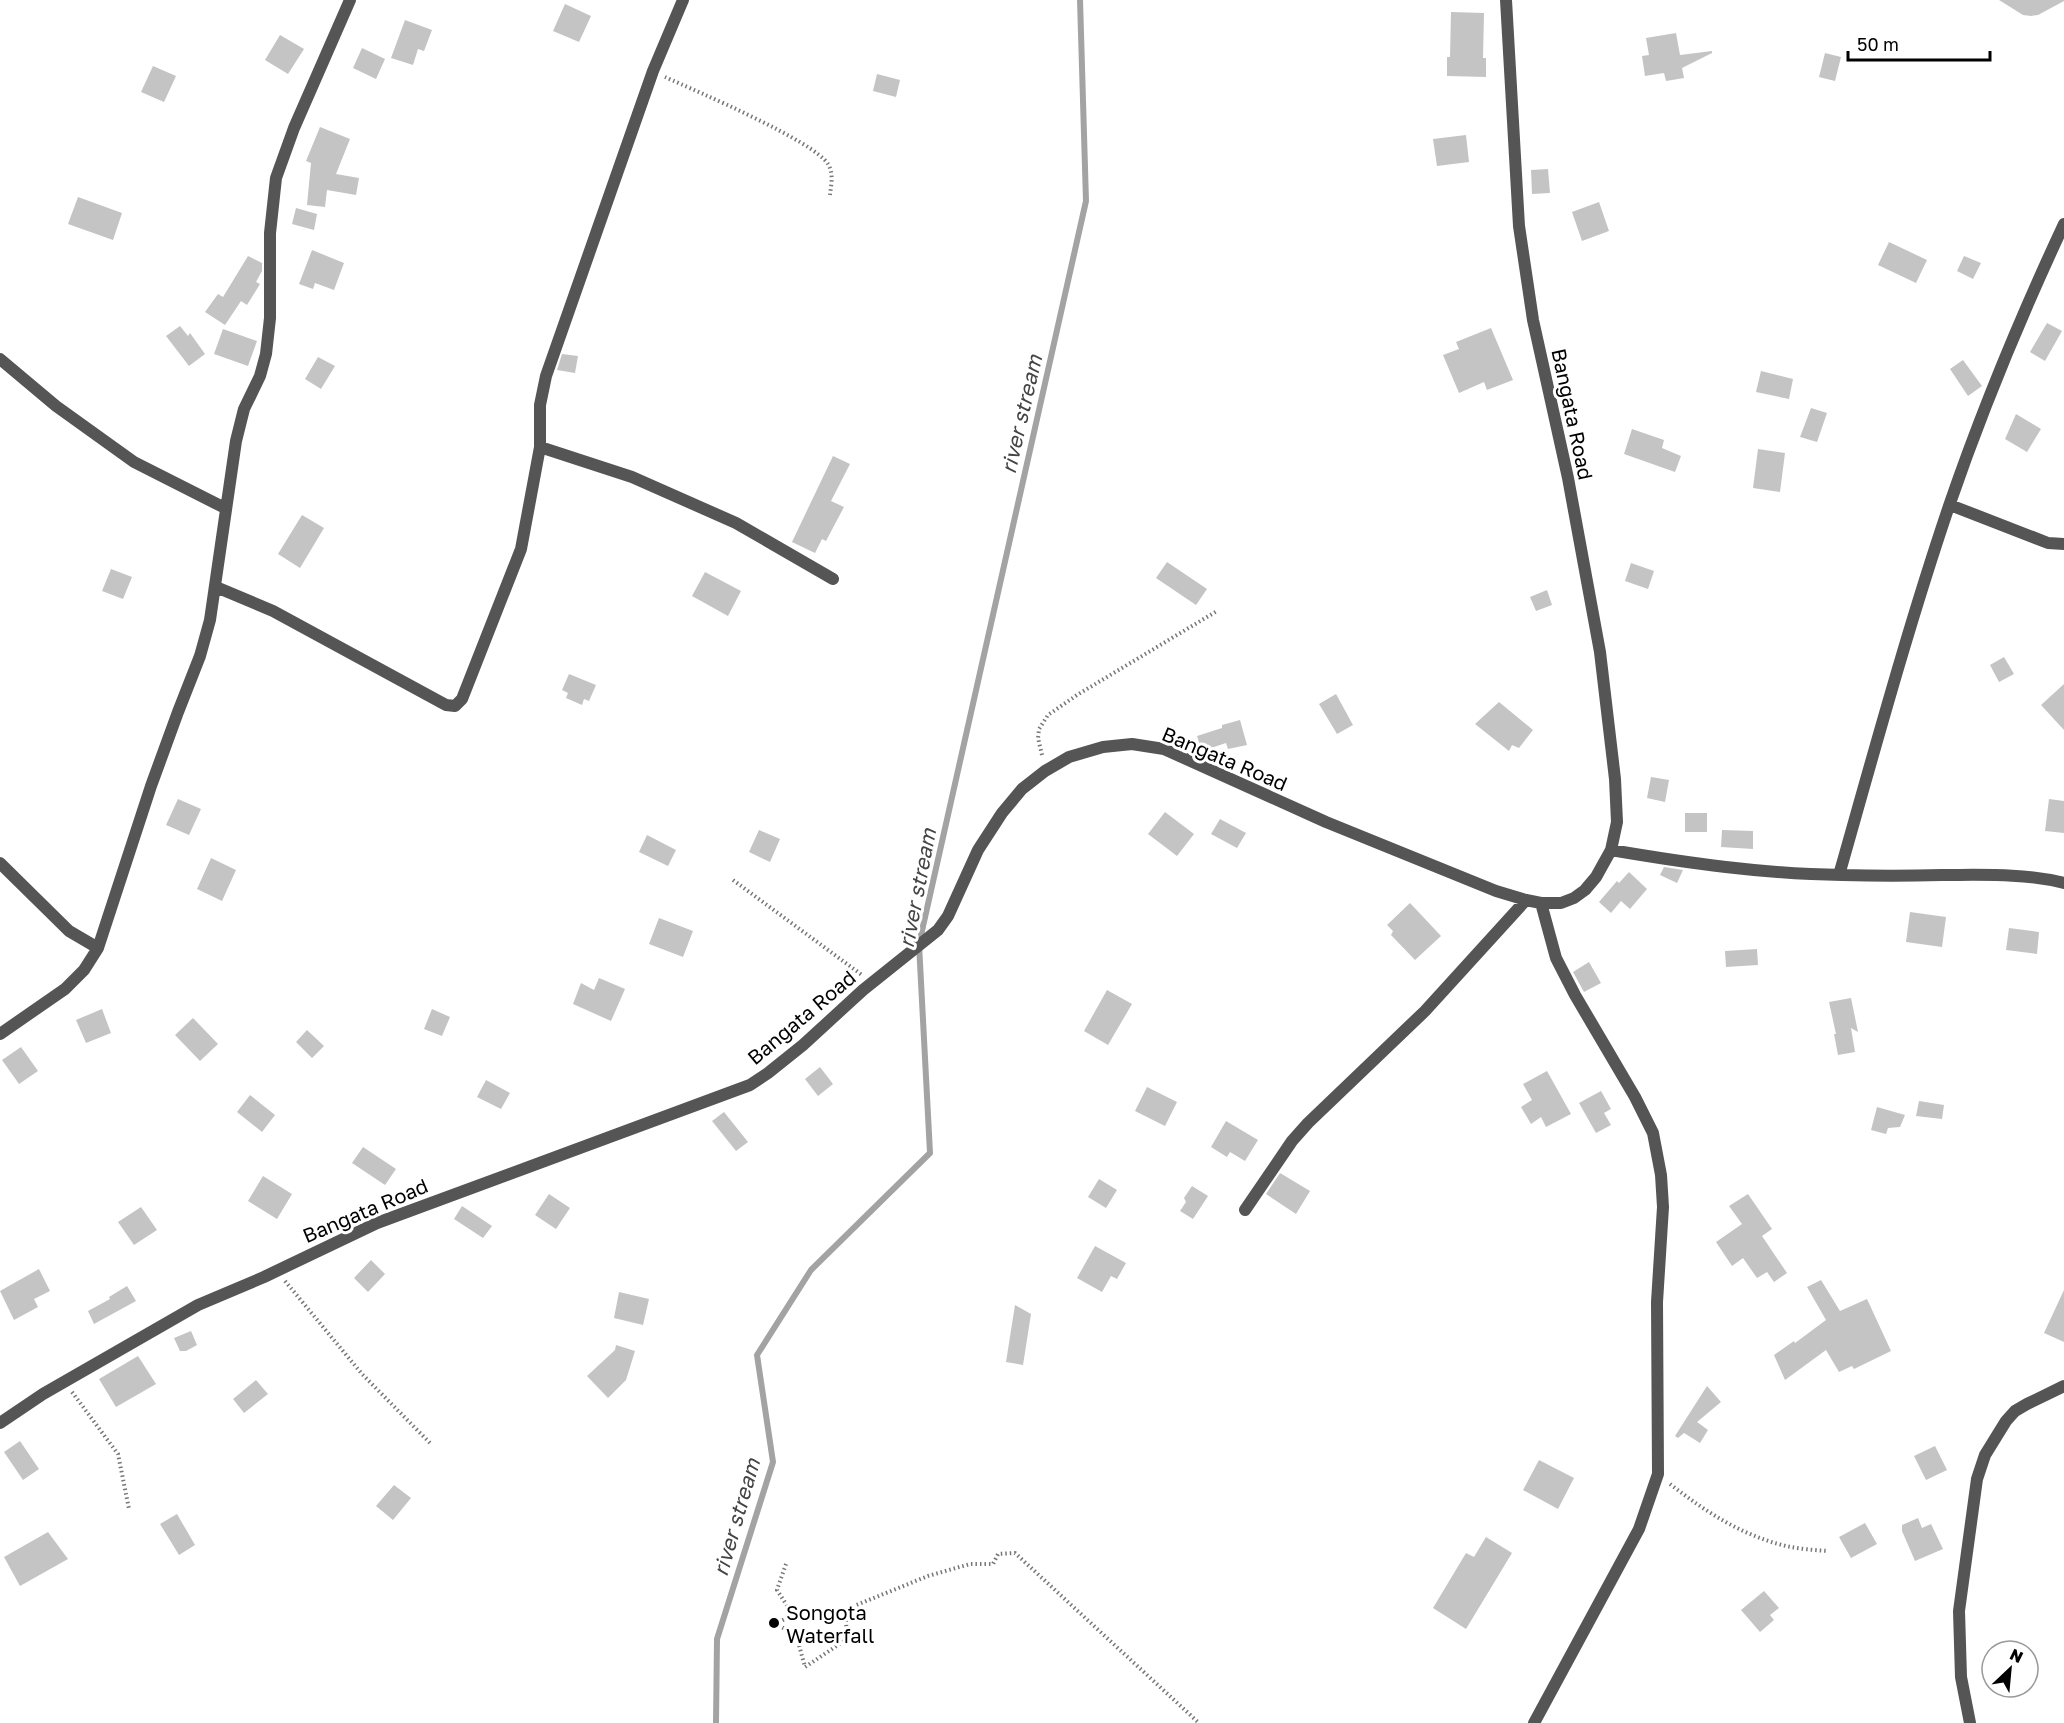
<svg xmlns="http://www.w3.org/2000/svg" width="2064" height="1723" font-family="'Golos Text',sans-serif">
	<style>
		.lines { fill: none; stroke-linecap: round; stroke-linejoin: round }
		.stream { stroke: #a3a3a3; stroke-width: 6 }
		.building { fill: #c4c4c4 }
		.path { stroke: #777; stroke-width: 4; stroke-dasharray: 1.5 3; stroke-linecap: butt }
		.minor { stroke: #555; stroke-width: 12 }
		.poi-dot { fill: #000; stroke: #fff; stroke-width: 2 }
		.labels { text-anchor: middle; dominant-baseline: central; stroke-width: 6; stroke-linejoin: round; paint-order: stroke }
		.street-label { font-size: 20px; fill: #000; stroke: #fff }
		.poi-label { font-size: 20px; fill: #000; stroke: #fff; text-anchor: start }
		.water-label { font-size: 21px; font-style: italic; fill: #444; stroke: #fff }
	</style>
	<rect width="100%" height="100%" fill="#fff"/>
	<g class="lines">
		<path class="stream" d="M716,1723L717,1639L773,1462L757,1355L811,1270L930,1153L919,944L1086,201L1080,0"/>
	</g>
	<path class="building" d="M1999,0H2064V1L2038,15L2031,16L2023,15Z
		M565,4L591,16L579,42L553,31Z
		M1451,12L1484,13L1483,58H1486V77L1447,76V57H1450Z
		M405,20L432,30L424,51L418,49L413,65L391,58Z
		M1676,33L1680,55L1712,51V53L1682,68L1684,78L1666,81L1664,73L1645,76L1642,56L1649,55L1646,38Z
		M280,35L304,49L288,74L265,60Z
		M362,48L385,59L376,79L353,68Z
		M1825,53L1841,57L1835,81L1819,77Z
		M153,66L176,76L164,102L141,92Z
		M877,74L900,80L896,97L873,91Z
		M320,127L350,139L336,174L359,178L356,195L327,190L325,207L307,205L311,163L306,161Z
		M1466,135L1469,162L1437,166L1433,139Z
		M1548,169L1550,193L1532,194L1531,170Z
		M78,197L122,213L113,240L68,224Z
		M1599,202L1609,231L1582,241L1572,212Z
		M296,208L317,214L314,230L292,224Z
		M1889,242L1927,260L1916,283L1878,265Z
		M312,250L344,263L334,290L315,283L313,289L299,284Z
		M248,256L262,263V271L256,282L260,284L247,305L241,301L225,325L205,312L218,294L223,297Z
		M1964,256L1981,263L1973,279L1957,271Z
		M2047,323L2062,331L2045,361L2030,352Z
		M180,326L188,336L190,333L205,354L189,366L166,336Z
		M1491,328L1513,380L1487,390L1484,382L1459,393L1443,355L1459,349L1456,342Z
		M223,329L257,341L248,366L214,354Z
		M562,354L578,356L575,373L557,370Z
		M318,357L335,366L321,389L305,379Z
		M1963,360L1982,386L1968,396L1950,369Z
		M1761,371L1793,379L1789,399L1756,392Z
		M1811,408L1827,413L1817,442L1800,437Z
		M2016,414L2041,429L2027,452L2005,439Z
		M1632,429L1664,440L1662,448L1681,456L1675,472L1624,454Z
		M1758,449L1785,453L1780,492L1753,488Z
		M833,456L850,464L831,501L844,507L826,541L822,539L815,553L792,542Z
		M302,515L324,528L300,568L278,554Z
		M1167,562L1207,589L1196,605L1156,578Z
		M1631,563L1654,571L1648,589L1625,581Z
		M111,569L132,577L123,599L102,591Z
		M705,572L741,591L728,616L692,596Z
		M1547,590L1552,605L1536,611L1530,597Z
		M2004,657L2014,674L1999,682L1990,665Z
		M569,674L596,685L589,701L584,699L582,705L566,698L568,693L562,690Z
		M2064,684V730L2041,705Z
		M1336,694L1353,725L1337,734L1319,704Z
		M1499,702L1533,730L1519,748L1512,745L1509,751L1475,724Z
		M1240,720L1247,745L1228,749L1226,743L1202,751L1197,736L1222,728V725Z
		M1651,777L1669,780L1665,802L1647,798Z
		M178,799L201,809L189,835L166,825Z
		M2049,799L2064,801V833L2045,831Z
		M1165,812L1194,834L1177,856L1148,834Z
		M1685,813H1707V832H1685Z
		M1220,819L1246,833L1237,848L1211,834Z
		M759,830L780,839L770,862L749,852Z
		M1722,830L1753,831V849L1721,847Z
		M647,835L676,850L668,866L639,852Z
		M211,858L236,870L222,901L197,889Z
		M1664,867L1683,870L1677,883L1660,875Z
		M1629,872L1647,889L1630,909L1621,901L1611,913L1599,902L1617,881L1619,883Z
		M1410,903L1441,936L1415,960L1391,935L1393,931L1387,925Z
		M1910,912L1946,917L1942,947L1906,942Z
		M659,918L693,931L683,957L649,944Z
		M2009,928L2039,932L2037,954L2006,950Z
		M1757,949L1758,965L1726,967L1725,951Z
		M1589,962L1601,983L1584,992L1573,972Z
		M599,978L625,989L611,1021L573,1004L581,983L594,990Z
		M1107,990L1132,1004L1108,1045L1084,1031Z
		M1851,998L1858,1032L1851,1028L1855,1052L1838,1055L1834,1034H1836L1829,1002Z
		M102,1009L111,1033L86,1043L76,1020Z
		M432,1009L450,1017L442,1036L424,1029Z
		M193,1018L218,1044L200,1061L175,1035Z
		M307,1030L324,1046L312,1058L296,1042Z
		M21,1047L38,1071L19,1084L2,1060Z
		M820,1067L833,1084L818,1096L805,1079Z
		M1547,1071L1571,1114L1546,1127L1541,1117L1531,1124L1521,1107L1532,1100L1523,1084Z
		M486,1080L510,1093L501,1109L477,1097Z
		M1147,1087L1177,1102L1165,1126L1135,1111Z
		M1601,1091L1611,1109L1604,1113L1611,1125L1596,1133L1579,1103Z
		M250,1095L275,1115L262,1132L237,1112Z
		M1919,1101L1944,1105L1942,1119L1916,1116Z
		M1877,1107L1905,1115L1900,1127L1888,1128L1886,1134L1871,1130Z
		M724,1112L748,1142L736,1151L712,1121Z
		M1226,1121L1258,1140L1245,1161L1230,1152L1227,1157L1211,1147Z
		M363,1147L396,1169L385,1185L352,1163Z
		M1280,1173L1310,1191L1296,1214L1266,1194Z
		M263,1176L292,1194L277,1219L248,1201Z
		M1099,1179L1117,1190L1106,1208L1088,1197Z
		M1192,1186L1208,1196L1193,1219L1180,1211L1186,1202L1184,1198Z
		M549,1194L570,1208L556,1229L535,1215Z
		M1748,1194L1772,1229L1762,1236L1787,1273L1774,1282L1767,1272L1757,1278L1743,1258L1732,1266L1716,1242L1742,1224L1729,1206Z
		M462,1206L492,1226L483,1238L454,1219Z
		M141,1207L157,1230L134,1245L118,1222Z
		M1095,1246L1126,1263L1117,1279L1111,1276L1102,1292L1077,1278Z
		M371,1260L385,1274L368,1292L354,1278Z
		M39,1269L50,1291L34,1299L38,1307L14,1320L0,1291Z
		M1821,1280L1840,1311L1867,1299L1891,1351L1854,1369L1852,1366L1839,1372L1826,1350L1785,1380L1774,1355L1794,1341L1795,1343L1826,1320L1807,1287Z
		M127,1286L136,1301L94,1324L88,1311L110,1299L109,1297Z
		M2064,1290V1342L2044,1333Z
		M619,1292L649,1299L643,1325L614,1318Z
		M1015,1305L1031,1314L1023,1365L1006,1362Z
		M191,1331L197,1345L186,1351H180L174,1338Z
		M616,1345L635,1351L626,1380L608,1398L587,1376L615,1350Z
		M138,1356L156,1384L116,1407L99,1379Z
		M256,1380L268,1394L244,1413L233,1399Z
		M1707,1386L1721,1402L1697,1422L1708,1430L1700,1443L1684,1433L1678,1438L1675,1436Z
		M20,1441L39,1469L23,1480L4,1452Z
		M1935,1446L1947,1470L1926,1480L1914,1456Z
		M1539,1460L1574,1478L1558,1509L1523,1490Z
		M394,1485L411,1498L393,1520L376,1506Z
		M177,1514L195,1545L179,1555L160,1524Z
		M1918,1518L1922,1528L1931,1524L1943,1549L1915,1561L1902,1531V1525Z
		M1865,1523L1877,1544L1851,1558L1839,1537Z
		M48,1532L68,1559L20,1586L4,1557Z
		M1486,1537L1512,1553L1466,1629L1433,1608L1466,1553L1474,1557Z
		M1764,1591L1779,1608L1770,1615L1774,1620L1760,1632L1741,1610Z"/>
	<g class="lines">
		<path class="path" d="M665,77C696,91 814,141 828,164C834,174 831,185 830,195
			M1042,755L1038,738L1039,729L1048,715L1077,695L1217,611
			M733,880L862,975
			M285,1281L362,1374L431,1444
			M72,1392L118,1454L129,1509
			M1670,1484C1706,1512 1741,1535 1786,1546C1799,1549 1814,1550 1828,1551
			M786,1564L777,1590L793,1615L775,1624L796,1634L805,1667L847,1639L846,1621L849,1608L928,1576L970,1564H993L998,1554L1015,1553L1199,1723"/>
		<path class="minor" d="M0,359L56,406L134,462L225,508
			M540,447L632,477L736,523L833,579
			M1950,505L2048,543L2064,544
			M216,587L273,611L446,705L455,706L462,699L521,549L540,447V405L546,376L653,71L683,0
			M1611,850C1687,863 1764,874 1842,875C1875,876 1908,876 1942,875C1983,875 2024,873 2064,883
			M0,863L69,931L98,948
			M1839,875C1874,752 1908,627 1949,506C1982,410 2021,316 2064,224
			M0,1034L65,989L84,970L98,948L151,786L178,712L200,656L210,620L236,441L244,409L260,376L266,354L270,318V233L276,178L294,128L350,0
			M1245,1210L1292,1141L1308,1123L1425,1011L1526,900
			M0,1423L43,1394L198,1305L264,1277L377,1223L750,1085L768,1073L803,1045L863,990L938,930L948,916L978,850L1002,813L1022,789L1045,771L1069,757L1103,747L1132,744L1164,749L1326,822L1496,891L1526,900L1541,903H1561L1574,898L1585,890L1596,877L1611,850L1617,822L1615,779L1600,652L1568,478L1533,320L1519,226L1506,0
			M1534,1723L1639,1529L1658,1474L1657,1302L1663,1207L1661,1175L1653,1133L1635,1097L1575,995L1556,958L1541,903
			M1970,1723L1961,1677L1959,1611L1977,1479L1985,1455L2006,1421L2015,1411L2027,1404L2064,1386"/>
	</g>
	<circle class="poi-dot" cx="774" cy="1623" r="6"/>
	<g class="labels">
		<g class="street-label">
			<text transform="translate(1573 414) rotate(78)">Bangata Road</text>
			<text transform="translate(1225 758) rotate(23)">Bangata Road</text>
			<text transform="translate(801 1017) rotate(-40)">Bangata Road</text>
			<text transform="translate(365 1210) rotate(-23)">Bangata Road</text>
		</g>
		<g class="poi-label">
			<text x="786" y="1612">Songota<tspan x="786" dy="23">Waterfall</tspan></text>
		</g>
		<g class="water-label">
			<text transform="translate(1021 414) rotate(-77)">river stream</text>
			<text transform="translate(917 888) rotate(-79)">river stream</text>
			<text transform="translate(736 1517) rotate(-74)">river stream</text>
		</g>
	</g>
	<g transform="translate(2010 1669) rotate(26)"><circle r="28" fill="#ffffff" stroke="#999999" stroke-width="1.5"/>
	<path d="M0-4.5L10 22L0 15L-10 22Z" fill="#000000"/>
	<text y="-9" font-size="16" font-weight="bold" text-anchor="middle" fill="#000000">N</text>
	</g>
	<path d="M1848 51v9h142v-9" fill="none" stroke="#000000" stroke-width="3"/>
	<text x="1857" y="51" font-size="18" fill="#000000" stroke="#ffffff" stroke-width="4.5" paint-order="stroke">50 m</text>
</svg>
